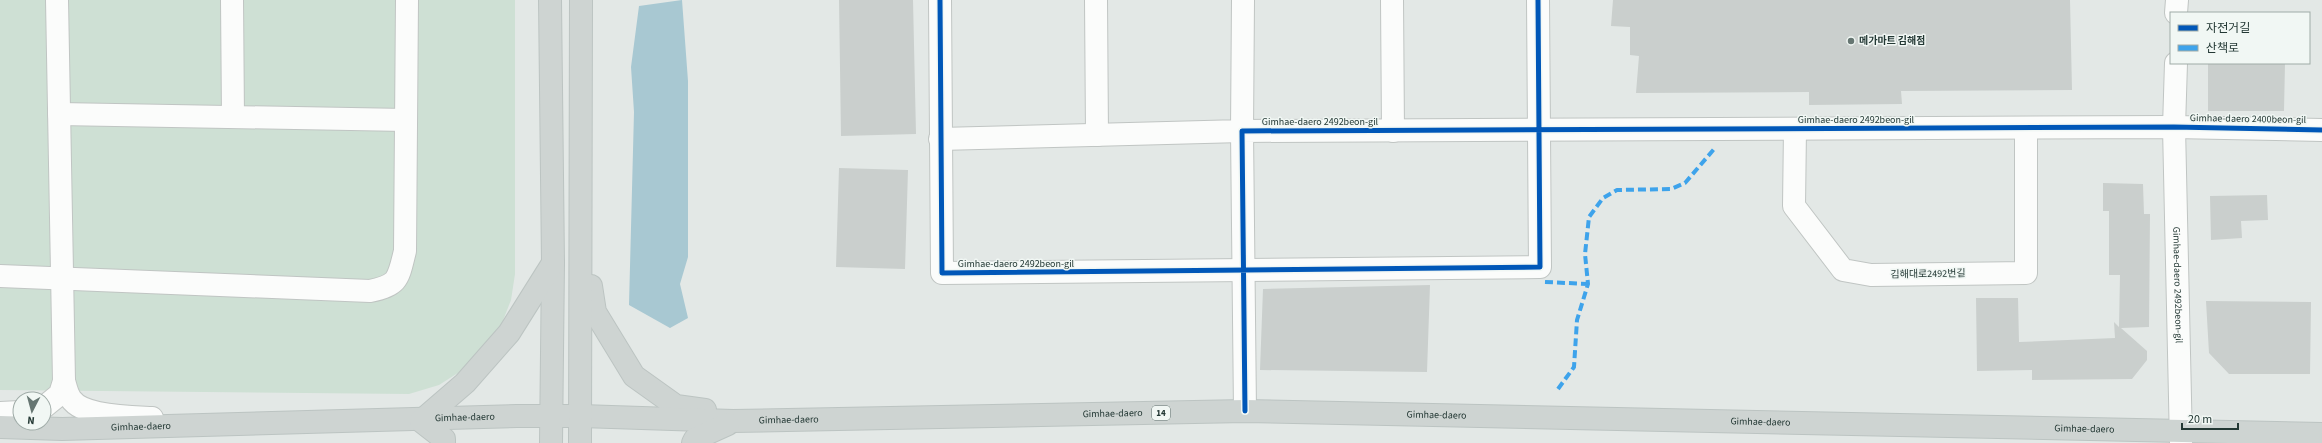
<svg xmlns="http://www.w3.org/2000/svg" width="2322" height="443" font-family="'Source Sans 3','Noto Sans KR',sans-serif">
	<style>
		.green { fill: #cee0d4 }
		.water { fill: #a8c8d2 }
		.building { fill: #cacfcd }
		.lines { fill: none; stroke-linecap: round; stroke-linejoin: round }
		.minor-casing { stroke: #c0c5c3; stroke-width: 24 }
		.major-casing { stroke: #bcc4c2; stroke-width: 24 }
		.minor { stroke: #fbfcfb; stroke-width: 22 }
		.major { stroke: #ced4d2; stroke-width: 22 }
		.quiet { stroke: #3ea3eb; stroke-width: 4; stroke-dasharray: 8 4; stroke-linecap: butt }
		.cycleway-casing { stroke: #f1f7f4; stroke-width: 8 }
		.cycleway { stroke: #0057b8; stroke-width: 5 }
		.poi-dot { fill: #667672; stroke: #f1f7f4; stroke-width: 1.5 }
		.labels { text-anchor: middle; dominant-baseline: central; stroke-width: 3; stroke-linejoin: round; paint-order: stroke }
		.shield { fill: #f1f7f4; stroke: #61716e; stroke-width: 1 }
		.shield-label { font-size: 9px; font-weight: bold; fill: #233834 }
		.poi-label { font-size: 10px; font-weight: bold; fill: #233834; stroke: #f1f7f4; text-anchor: start }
		.street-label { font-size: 10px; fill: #233834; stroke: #f1f7f4 }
	</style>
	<rect width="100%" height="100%" fill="#e3e8e6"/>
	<path class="green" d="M0,0H515V274L511,300L495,341L472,364L439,385L409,394L0,390Z"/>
	<path class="water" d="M682,0L688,81V257L680,284L688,318L670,328L629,305L634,112L631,67L639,6Z"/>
	<path class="building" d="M839,0H913L916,134L841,136Z
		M1613,0H2070L2072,90L1901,91L1902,104L1809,105V92L1636,93L1639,56L1630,55V27L1611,26Z
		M2208,63H2285L2284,111H2208Z
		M839,168L908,170L905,269L836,267Z
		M2103,183L2143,184L2144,214H2150L2149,327L2121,328L2147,351V360L2132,379L2032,380V370L1977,371L1976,298H2018L2019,342L2115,338L2114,322L2119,327L2120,275H2109V211H2103Z
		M2267,195L2268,220L2241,221L2242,238L2211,240L2210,196Z
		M1430,285L1427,372L1260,370L1263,289Z
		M2206,301L2311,302L2310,374H2229L2209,353Z"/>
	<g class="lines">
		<g class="minor-casing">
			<g id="minor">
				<path d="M232,0L233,117"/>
				<path d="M940,0L942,273L1540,267L1538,0"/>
				<path d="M1096,0L1097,135"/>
				<path d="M1392,0L1393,131"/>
				<path d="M2176,13L2177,0"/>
				<path id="s1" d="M2176,63L2174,127L2181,443"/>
				<path d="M59,114L406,120"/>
				<path d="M1795,129L1794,206L1843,270L1871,275L2026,273V128"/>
				<path d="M940,139L1242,131L1243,0"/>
				<path d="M0,276L370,291C399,285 398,279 405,251L407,0"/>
				<path d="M64,381C66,387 67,394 71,399C83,417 132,417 152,418"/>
				<path d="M44,407L60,394L64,381L57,0"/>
				<path d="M1245,411L1242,131L2174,127L2322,130"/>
				<path d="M0,413L20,412"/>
			</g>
		</g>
		<g class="major-casing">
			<g id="major">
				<path d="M550,0L553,263L551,443"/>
				<path d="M591,286L595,312L634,376L676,406L705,410"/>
				<path id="s2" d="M0,427L62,429L517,416H581L733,421L1245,411L2322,434"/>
				<path d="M444,443V439L421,421L465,383L509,333L553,263"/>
				<path d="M580,443L581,0"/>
				<path d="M693,443L695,439L728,424"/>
			</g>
		</g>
		<use href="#minor" class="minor"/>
		<use href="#major" class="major"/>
		<path class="quiet" d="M1545,282L1588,284
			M1558,389L1574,367L1577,320L1588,284L1585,254L1589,217L1603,198L1617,190L1671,189L1685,183L1715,148"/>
		<g class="cycleway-casing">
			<path id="cycleway" d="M940,0L942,273L1540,267L1538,0
				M1245,411L1242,131L2174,127L2322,130"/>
		</g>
		<use href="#cycleway" class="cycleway"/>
	</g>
	<circle class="poi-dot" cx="1851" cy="41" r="4"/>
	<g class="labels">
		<rect class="shield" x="1152" y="406" width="18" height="14" rx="3"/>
		<g class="shield-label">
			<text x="1161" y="413">14</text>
		</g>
		<g class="poi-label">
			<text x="1859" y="41">메가마트 김해점</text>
		</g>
		<g class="street-label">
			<text transform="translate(2248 119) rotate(1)">Gimhae-daero 2400beon-gil</text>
			<text x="1856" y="120">Gimhae-daero 2492beon-gil</text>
			<text x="1320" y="122">Gimhae-daero 2492beon-gil</text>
			<text x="1016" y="264">Gimhae-daero 2492beon-gil</text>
			<text transform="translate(1928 274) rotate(-1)">김해대로2492번길</text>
			<text stroke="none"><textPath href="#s1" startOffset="222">Gimhae-daero 2492beon-gil</textPath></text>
			<text stroke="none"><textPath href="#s2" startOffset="1113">Gimhae-daero</textPath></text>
			<text stroke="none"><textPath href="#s2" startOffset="1437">Gimhae-daero</textPath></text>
			<text stroke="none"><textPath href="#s2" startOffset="465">Gimhae-daero</textPath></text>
			<text stroke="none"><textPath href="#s2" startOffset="789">Gimhae-daero</textPath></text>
			<text stroke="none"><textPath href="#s2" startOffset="1761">Gimhae-daero</textPath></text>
			<text stroke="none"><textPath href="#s2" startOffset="141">Gimhae-daero</textPath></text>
			<text stroke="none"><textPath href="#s2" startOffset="2085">Gimhae-daero</textPath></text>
		</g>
	</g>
	<rect x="2170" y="12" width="140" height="52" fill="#f1f7f4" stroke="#9faba7"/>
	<rect x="2178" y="25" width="20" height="6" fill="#0057b8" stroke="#9faba7"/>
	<text x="2206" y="32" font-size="12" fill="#233834">자전거길</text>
	<rect x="2178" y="45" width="20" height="6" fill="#3ea3eb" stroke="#9faba7"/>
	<text x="2206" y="52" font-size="12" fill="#233834">산책로</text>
	<g transform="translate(32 411) rotate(186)"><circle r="19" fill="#f1f7f4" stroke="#9faba7"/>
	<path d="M0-3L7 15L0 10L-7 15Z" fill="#667672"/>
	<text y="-6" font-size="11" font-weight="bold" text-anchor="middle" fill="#233834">N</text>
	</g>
	<path d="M2182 423v6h56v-6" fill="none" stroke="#233834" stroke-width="2"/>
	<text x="2188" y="423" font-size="12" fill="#233834" stroke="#f1f7f4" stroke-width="3" paint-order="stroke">20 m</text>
</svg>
